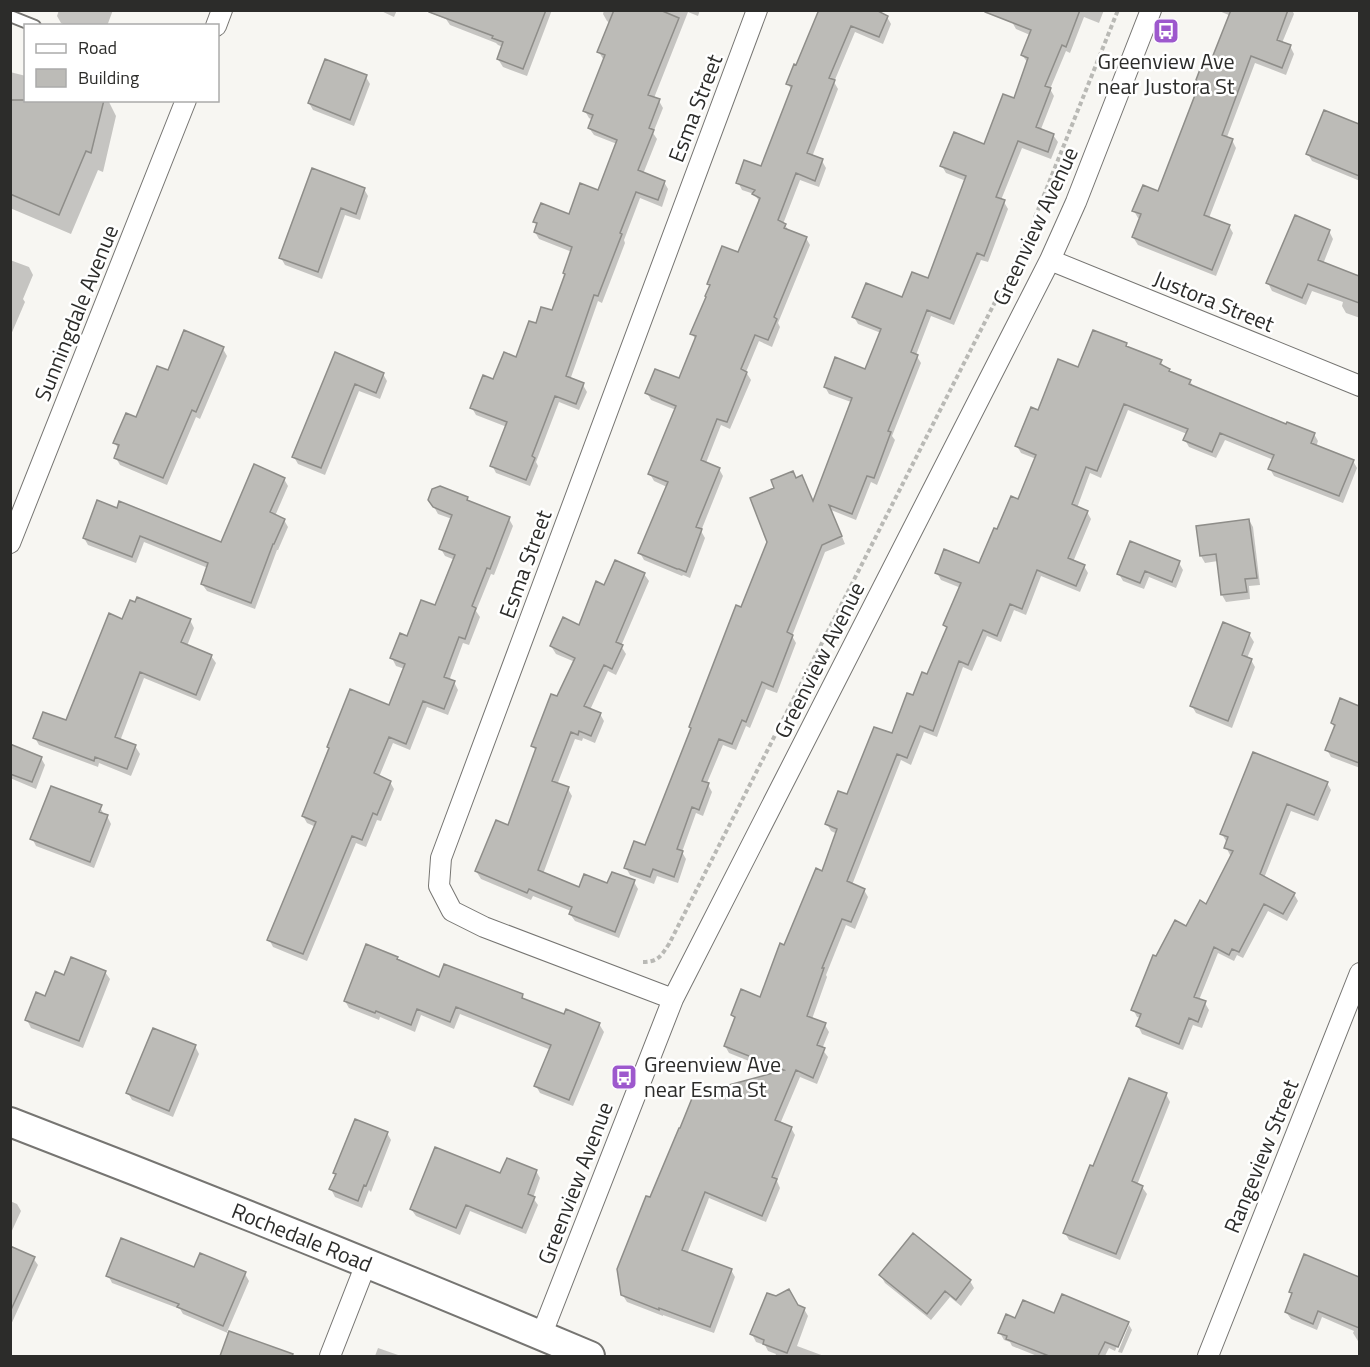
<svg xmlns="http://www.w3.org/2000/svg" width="1370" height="1367" font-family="'Titillium Web',sans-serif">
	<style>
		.shadow { fill: #0003 }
		.building { fill: #bcbbb7; stroke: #8e8d89; stroke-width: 1.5 }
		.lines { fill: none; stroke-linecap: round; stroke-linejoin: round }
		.service-casing { stroke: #767572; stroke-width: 14 }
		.minor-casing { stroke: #767572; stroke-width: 22 }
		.secondary-casing { stroke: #767572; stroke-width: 32 }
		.path { stroke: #b9b9b5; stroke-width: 4; stroke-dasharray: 4.5 3; stroke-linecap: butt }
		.service { stroke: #fff; stroke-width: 10 }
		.minor { stroke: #fff; stroke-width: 20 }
		.secondary { stroke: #fff; stroke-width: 28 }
		.labels { text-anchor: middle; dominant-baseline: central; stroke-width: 5; stroke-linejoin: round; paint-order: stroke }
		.poi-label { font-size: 22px; fill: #2c2c2a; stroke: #fff }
		.street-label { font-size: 22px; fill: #2c2c2a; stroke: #fff }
	</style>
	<rect width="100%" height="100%" fill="#f7f6f2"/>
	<path class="shadow" d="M59,10H113L107,26H67L61,23L57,16Z
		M379,10H397L394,17Z
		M423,10H552L527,76L503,67L498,59L503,47L498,45L496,43L450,25L446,19Z
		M604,10H700L698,16L688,12L654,98L659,101L663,108L653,133L657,139L643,174L664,182L668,189L662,207L640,198L624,240L625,243L602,303L598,301L570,380L583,385L587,392L579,410L559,402L536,462L538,466L530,486L496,473L492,465L507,427L476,415L472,408L494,381L517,358L536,325L553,312L572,252L539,239L535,232L537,226L535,222L570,216L599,192L617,144L594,135L589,128L593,120L589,118L585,111L605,60L603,59L599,52L610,23L607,21L603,14Z
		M820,10L887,17L891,24L883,44L855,32L834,82L838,89L812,157L822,161L826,168L819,187L800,180L783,224L785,225L789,231L806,238L810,245L778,323L780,327L772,347L759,341L746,372L751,380L730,429L721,425L706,463L719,469L723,476L701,531L705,538L690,578L683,575L682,576L644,560L640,553L667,487L654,481L650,474L676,410L651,400L647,393L679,380L696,340L692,334L711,286L709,284L738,254L760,202L754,194L742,190L738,182L761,168L792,91L788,84L797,67Z
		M1016,10H1104L1099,23L1084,17L1070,53L1066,51L1050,89L1054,96L1041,129L1053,135L1058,142L1051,159L1022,148L1001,200L1004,202L1008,209L988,262L981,260L954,325L931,316L916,355L921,363L892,436L895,440L877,485L871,482L856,520L831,510L845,544L825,552L792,636L796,643L777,693L766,689L750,728L746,726L736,750L723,745L707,783L712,792L703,816L696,813L682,852L686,859L678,883L657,876L654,884L630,875L626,868L646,847L796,479L813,503L851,402L829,394L825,387L866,371L881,333L858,324L854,317L903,299L929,280L966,181L946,173L942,166L985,146L1015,99L1028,63L1022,55L1030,35L1016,29L1012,22Z
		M1217,10H1292L1294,14L1282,43L1290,46L1294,54L1286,75L1255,63L1227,137L1232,140L1236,148L1209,218L1229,226L1233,233L1216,276L1138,245L1133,237L1141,219L1138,218L1134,211L1159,193L1200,85L1197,80L1213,60L1231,16Z
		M10,72L26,76V100H108L116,116L103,172L98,170L71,234L10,208Z
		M366,77L370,84L354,126L313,110L309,103Z
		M1324,112L1360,126V181L1312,161L1308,154Z
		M313,170L364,189L368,196L360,220L345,215L322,279L285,265L281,258Z
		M1329,231L1333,239L1323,264L1360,277V318L1346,313L1342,306L1343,302L1312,291L1306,305L1272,291L1268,283Z
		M10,260L29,267L33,275L23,299L25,302L10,337Z
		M1126,344L1129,349L1161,362L1165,368L1169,370L1171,374L1190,381L1194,388L1287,426L1314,434L1318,441L1316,447L1353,461L1357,468L1343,503L1274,476L1270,469L1274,460L1225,440L1216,458L1189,447L1185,440L1187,434L1128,410L1101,478L1090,473L1077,508L1087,512L1091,519L1073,562L1084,566L1088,573L1080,592L1041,576L1026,615L1014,610L1001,642L987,636L972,671L963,667L937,737L924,732L911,765L901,760L852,885L864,890L868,897L855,929L846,925L826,975L827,977L812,1019L825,1025L829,1032L822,1049L828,1057L817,1084L800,1077L780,1124L791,1128L795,1135L777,1181L780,1188L766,1222L709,1198L687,1254L731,1270L735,1277L714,1333L663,1315V1316L627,1302L622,1294L651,1199L723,1098L779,1073L729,1053L725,1046L736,1020L732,1015L761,999L785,947L823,873L837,834L831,831L827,824L893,735L914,697L928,676L948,630L945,625L961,588L941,580L937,573L980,565L997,531L1019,501L1036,459L1021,453L1017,446L1039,411L1079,369Z
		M223,349L227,356L200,419L196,417L167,485L120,465L116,458L119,450L115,443L137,419L168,372Z
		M335,354L383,374L387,381L380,399L359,391L325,475L298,464L294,457Z
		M284,479L288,486L275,516L284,520L288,527L278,550H277L255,609L207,591L202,584L208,568L144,542L136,563L88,545L84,538L98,502L222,544Z
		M467,498L470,503L509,519L513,526L494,575L491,574L476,611L480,617L469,645L463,643L449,681L454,682L458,690L448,715L427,707L410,750L393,743L379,777L390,782L394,789L381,821L377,820L366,847L356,843L307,961L273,947L269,939L316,827L307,823L303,816L330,750L329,747L390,707L405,669L396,666L392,658L408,637L436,607L455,560L445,556L441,549L452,519L438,514L430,500Z
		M1249,520L1253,527L1260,585L1249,586L1250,599L1226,602L1222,595L1218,561L1205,563L1201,556Z
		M1179,563L1183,570L1176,588L1149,577L1144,589L1123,581L1119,574Z
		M644,574L649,581L621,646L626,654L616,675L608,671L590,710L600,714L604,721L595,743L583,738L582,741L575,739L557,785L568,789L572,796L543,874L580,889L634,882L638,889L619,938L575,921L570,914L571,911L533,896L531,900L481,879L476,871L509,827L537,753L533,746L575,662L556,654L551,646L580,627L604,587Z
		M190,620L194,628L187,646L211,656L216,663L200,701L144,678L120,741L135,746L140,754L131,776L99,763L98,767L39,745L35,738L66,722L123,621Z
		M1249,634L1254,642L1247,658L1251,660L1255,667L1232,728L1196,713L1192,706Z
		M1341,700L1360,707V768L1331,757L1327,750L1335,728L1332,723Z
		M10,746L41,758L45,765L36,789L10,778Z
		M1327,783L1331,790L1318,821L1291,811L1264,878L1294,894L1298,901L1287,921L1268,911L1243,958L1237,955L1234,961L1218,953L1199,1000L1205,1003L1209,1010L1202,1028L1193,1025L1183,1050L1142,1034L1138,1026L1141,1018L1137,1017L1133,1009L1156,958L1187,928L1206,906L1233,856L1230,855L1226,847L1228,842L1226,841L1222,834Z
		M100,807L104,815L107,816L111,824L94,868L36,846L32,838Z
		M397,958L399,961L440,979L522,996L525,1001L564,1016L599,1024L604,1032L573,1106L540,1093L536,1086L551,1050L460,1014L454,1029L421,1015L415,1032L380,1017L379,1020L349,1008L345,1001Z
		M105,972L110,979L83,1048L31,1028L27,1020L65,977Z
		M195,1046L199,1054L173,1117L132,1100L128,1093Z
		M1166,1094L1170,1102L1137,1185L1142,1187L1147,1194L1120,1260L1069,1240L1065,1233L1094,1168Z
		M387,1133L391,1140L371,1192L369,1190L362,1208L335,1197L331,1189L337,1176L335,1173Z
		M536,1171L540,1178L533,1198L538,1205L526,1234L470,1211L460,1235L416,1216L411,1209L501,1175Z
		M10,1201L17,1204L21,1211L10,1235Z
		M913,1235L970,1281L974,1288L961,1306L950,1297L931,1320L885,1283L881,1276Z
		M10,1248L33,1258L38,1265L10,1327Z
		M1305,1256L1360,1278V1341H1358L1353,1333L1354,1331L1322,1317L1317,1330L1291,1319L1286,1312L1293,1296L1290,1292Z
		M195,1269L245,1274L249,1281L227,1332L273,1349L277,1356H221L230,1334L183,1314L180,1309L112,1283L108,1275Z
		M797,1306L804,1309L808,1316L797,1346L824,1356H775L776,1354L768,1351L765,1345L756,1342L752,1334Z
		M1055,1315L1128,1323L1132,1330L1122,1353L1118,1352L1129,1325H1126L1115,1351L1109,1348L1105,1356H1037L1012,1346L1010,1342L1004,1340L1000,1333L1016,1320Z
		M378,1348L401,1356H375Z"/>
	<path class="building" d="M429,10H546L523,69L497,59L503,42L492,38L493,36L429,12Z
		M614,10H660L679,18L648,95L660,99L649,128L654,130L638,170L665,181L658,200L636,192L620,233L622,234L598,296L594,295L566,376L584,383L576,404L555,396L532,456L535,458L526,480L490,466L507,422L470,408L483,375L493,379L504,352L516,357L529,321L536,323L541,307L552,310L565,274L563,273L572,247L534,232L537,223L533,222L541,203L569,214L580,183L598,190L617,140L588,128L593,115L583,111L605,55L597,52Z
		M816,10H876L888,16L879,37L851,26L829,78L835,80L807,153L823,159L815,181L796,173L778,220L786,224L784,228L807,237L774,317L777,319L768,340L755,335L741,369L747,372L727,422L717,419L701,460L720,468L696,527L702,529L686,572L679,569H677L638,553L668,482L648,474L676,406L645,393L655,369L679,378L696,336L690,334L706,297L705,296L710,285L707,284L722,246L738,252L760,198L752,194L755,190L736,183L744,160L761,166L792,86L786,84L794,64L796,65L818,12Z
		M985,10H1080L1066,47L1062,45L1045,86L1051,88L1036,127L1054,134L1048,152L1018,141L996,197L1005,200L984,256L977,253L950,319L927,310L911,352L918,355L888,431L891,432L874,478L867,476L852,514L829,505L842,536L822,545L787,632L793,635L773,687L762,682L746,722L742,720L732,744L719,739L702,781L709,783L699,810L692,807L677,849L683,851L674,877L653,869L650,877L624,868L634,841L645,845L691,728L689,727L736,605L741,607L767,542L750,498L774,488L771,480L793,471L796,478L802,475L813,501L852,398L824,387L835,357L865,369L881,329L852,317L866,283L902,297L912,272L928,278L966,176L940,166L954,132L984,144L1003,94L1014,98L1028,58L1021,55L1031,30L985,12Z
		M1231,10H1288L1277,40L1291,45L1282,68L1251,56L1222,135L1233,139L1204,215L1230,225L1212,270L1132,237L1141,214L1132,211L1143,185L1158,191L1200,82L1196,80L1205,56L1212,58Z
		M325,59L367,75L350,120L308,103Z
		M10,100H104L91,153L86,151L59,215L10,194Z
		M1324,110L1359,124V176L1306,154Z
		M312,168L365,188L356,214L341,208L318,272L279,258Z
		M1295,215L1330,230L1318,260L1359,276V303L1308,284L1302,298L1266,283Z
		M184,330L224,347L196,412L192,410L163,478L114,458L119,445L113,443L126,413L136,417L157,366L168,370Z
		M1093,330L1127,343L1126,346L1162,360L1160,364L1170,369L1169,371L1191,380L1189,384L1286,424L1287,422L1315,433L1311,443L1354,460L1339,496L1268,469L1274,455L1220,433L1212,452L1183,440L1188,429L1124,404L1097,471L1086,467L1072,504L1088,511L1068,558L1085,565L1076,586L1037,570L1022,609L1010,604L997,636L983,630L968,665L959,661L933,731L920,726L907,758L897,754L847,881L865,889L851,922L842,919L822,968H824L807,1016L826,1023L817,1045L825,1048L813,1078L796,1070L775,1120L792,1127L772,1177L777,1179L762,1216L705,1192L682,1250L732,1269L710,1327L659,1308V1310L621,1295L617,1269L646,1196L650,1197L679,1128H680L697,1086L723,1096L729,1085L784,1070L724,1046L735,1017L731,1015L741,989L760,997L780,943L784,945L816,868L822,871L837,829L825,824L838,791L847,794L874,727L892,733L907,693L913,695L922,672L927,674L947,627L943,625L961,583L935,573L944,549L979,563L994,528L997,529L1011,496L1018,499L1036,455L1015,446L1031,407L1038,410L1058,359L1078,367Z
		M335,352L384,373L376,393L355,384L321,468L292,457Z
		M254,464L285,478L270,512L285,519L274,544H273L251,603L201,584L208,563L140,536L132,557L83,538L97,500L117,508L119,501L221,542Z
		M440,486L468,497L467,500L510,517L490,569L487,568L472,606L476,608L465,639L459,637L444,677L455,681L444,709L423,701L406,744L389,737L374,773L391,781L377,815L373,813L362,840L352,836L303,954L267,940L316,822L302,816L329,748L327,747L350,689L389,705L405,664L390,658L400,633L407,636L421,600L435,605L455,555L439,549L452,515L433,507L428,500L432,489Z
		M1249,519L1257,578L1245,579L1247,592L1221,595L1216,554L1200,556L1196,526Z
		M1130,541L1180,561L1172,582L1145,571L1140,583L1117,574Z
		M615,560L645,573L616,642L623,645L612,669L604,665L584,706L601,713L591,736L579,731L578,735L571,732L552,781L569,787L538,870L579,887L584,874L607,883L612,872L635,880L615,932L569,914L572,907L529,889L527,893L475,871L496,820L508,825L536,748L531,746L551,694L557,696L575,658L550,646L563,617L579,625L596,581L604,585Z
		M137,597L191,619L181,642L212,655L196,695L140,672L115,737L136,745L127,769L95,757L94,761L33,738L43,712L66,720L109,613L122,619L130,600L135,602Z
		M1223,622L1250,633L1242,655L1252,659L1228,721L1190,706Z
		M1340,698L1359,706V763L1325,750L1335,725L1331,723Z
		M10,744L42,757L32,782L10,774Z
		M1253,752L1328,782L1314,815L1287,804L1260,874L1295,893L1283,914L1264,904L1239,952L1232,949L1229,955L1214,947L1194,997L1206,1001L1198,1022L1189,1018L1179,1044L1136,1026L1141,1014L1131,1010L1153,955L1156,956L1175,920L1186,926L1200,900L1206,904L1233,851L1224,848L1228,837L1220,834Z
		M51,786L102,805L99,812L108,815L90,862L30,839Z
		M366,944L398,957L397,959L439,977L444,964L523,994L522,998L564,1014L566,1009L600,1023L569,1100L534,1086L551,1045L456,1007L450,1022L417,1009L411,1025L376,1011L375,1013L344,1001Z
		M71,957L106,971L79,1041L25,1020L36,992L45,996L55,971L64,975Z
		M153,1028L196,1045L169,1111L126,1093Z
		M1129,1078L1167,1093L1132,1181L1143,1186L1116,1254L1063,1233L1090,1165L1093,1166Z
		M355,1119L388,1132L366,1186L364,1185L358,1201L329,1189L336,1174L333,1173Z
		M435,1147L500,1173L507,1158L537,1170L528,1194L535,1197L522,1228L466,1205L456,1228L410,1209Z
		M913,1233L971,1280L956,1300L945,1291L927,1314L879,1275Z
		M121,1238L194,1267L200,1253L246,1272L223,1326L177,1307L179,1304L106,1276Z
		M10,1246L35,1257L10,1312Z
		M1304,1254L1359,1277V1328L1318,1311L1313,1324L1285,1312L1292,1293L1289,1292Z
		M789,1289L798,1305L805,1308L787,1353L763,1344L764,1340L750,1334L767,1293L776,1296Z
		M1062,1294L1129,1322L1118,1347L1105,1342L1098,1356H1049L1006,1339L1007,1336L998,1333L1006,1314L1015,1318L1023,1300L1054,1313Z
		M229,1331L293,1354L292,1356H220Z"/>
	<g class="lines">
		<g class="service-casing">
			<path id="service" d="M10,16L35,26"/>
		</g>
		<g class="minor-casing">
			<path id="minor" d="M216,26L222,10
				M1050,260L1360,386
				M10,543L186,100
				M673,999L484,927L452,911L439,886L441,858L757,10
				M541,1336L673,999L1050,260L1076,202L1151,10
				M330,1356L366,1264
				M1208,1356L1360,973"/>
		</g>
		<g class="secondary-casing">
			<g id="secondary">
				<path id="s1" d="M10,1122C205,1197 398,1275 590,1356"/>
			</g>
		</g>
		<path class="path" d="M643,962C658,962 661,956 669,944L1024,245L1118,10"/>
		<use href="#service" class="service"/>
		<use href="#minor" class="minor"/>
		<use href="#secondary" class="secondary"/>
	</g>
	<defs>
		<g id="bus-square" transform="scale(1.35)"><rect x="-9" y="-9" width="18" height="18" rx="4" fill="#9d58cd" stroke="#fff"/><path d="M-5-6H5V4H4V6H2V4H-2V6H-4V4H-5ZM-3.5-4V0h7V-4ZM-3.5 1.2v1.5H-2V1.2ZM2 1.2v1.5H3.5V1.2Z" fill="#fff"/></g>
	</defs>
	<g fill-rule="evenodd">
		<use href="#bus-square" x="1166" y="31"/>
		<use href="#bus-square" x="624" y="1077"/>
	</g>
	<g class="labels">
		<g class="poi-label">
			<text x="1166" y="61">Greenview Ave<tspan x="1166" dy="25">near Justora St</tspan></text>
			<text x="644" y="1064" text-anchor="start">Greenview Ave<tspan x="644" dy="25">near Esma St</tspan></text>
		</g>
		<g class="street-label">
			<text transform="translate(695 108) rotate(-69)">Esma Street</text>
			<text transform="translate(1035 226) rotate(-65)">Greenview Avenue</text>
			<text transform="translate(1214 301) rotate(22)">Justora Street</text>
			<text transform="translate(76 313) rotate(-68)">Sunningdale Avenue</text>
			<text transform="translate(525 564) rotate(-70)">Esma Street</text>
			<text transform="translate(819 660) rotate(-63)">Greenview Avenue</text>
			<text transform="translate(1261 1156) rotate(-68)">Rangeview Street</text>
			<text transform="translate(575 1183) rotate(-69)">Greenview Avenue</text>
			<text stroke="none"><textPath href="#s1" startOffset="314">Rochedale Road</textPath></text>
		</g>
	</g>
	<rect width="1370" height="1367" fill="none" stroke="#2c2c2a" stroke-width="24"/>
	<rect x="24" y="24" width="195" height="78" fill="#ffffff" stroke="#ababaa" stroke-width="1.5"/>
	<rect x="36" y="44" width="30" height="9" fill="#ffffff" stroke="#ababaa" stroke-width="1.5"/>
	<text x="78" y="54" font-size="18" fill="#2c2c2a">Road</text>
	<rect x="36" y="69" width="30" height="18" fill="#bcbbb7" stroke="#ababaa" stroke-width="1.5"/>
	<text x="78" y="84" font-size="18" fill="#2c2c2a">Building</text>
</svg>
